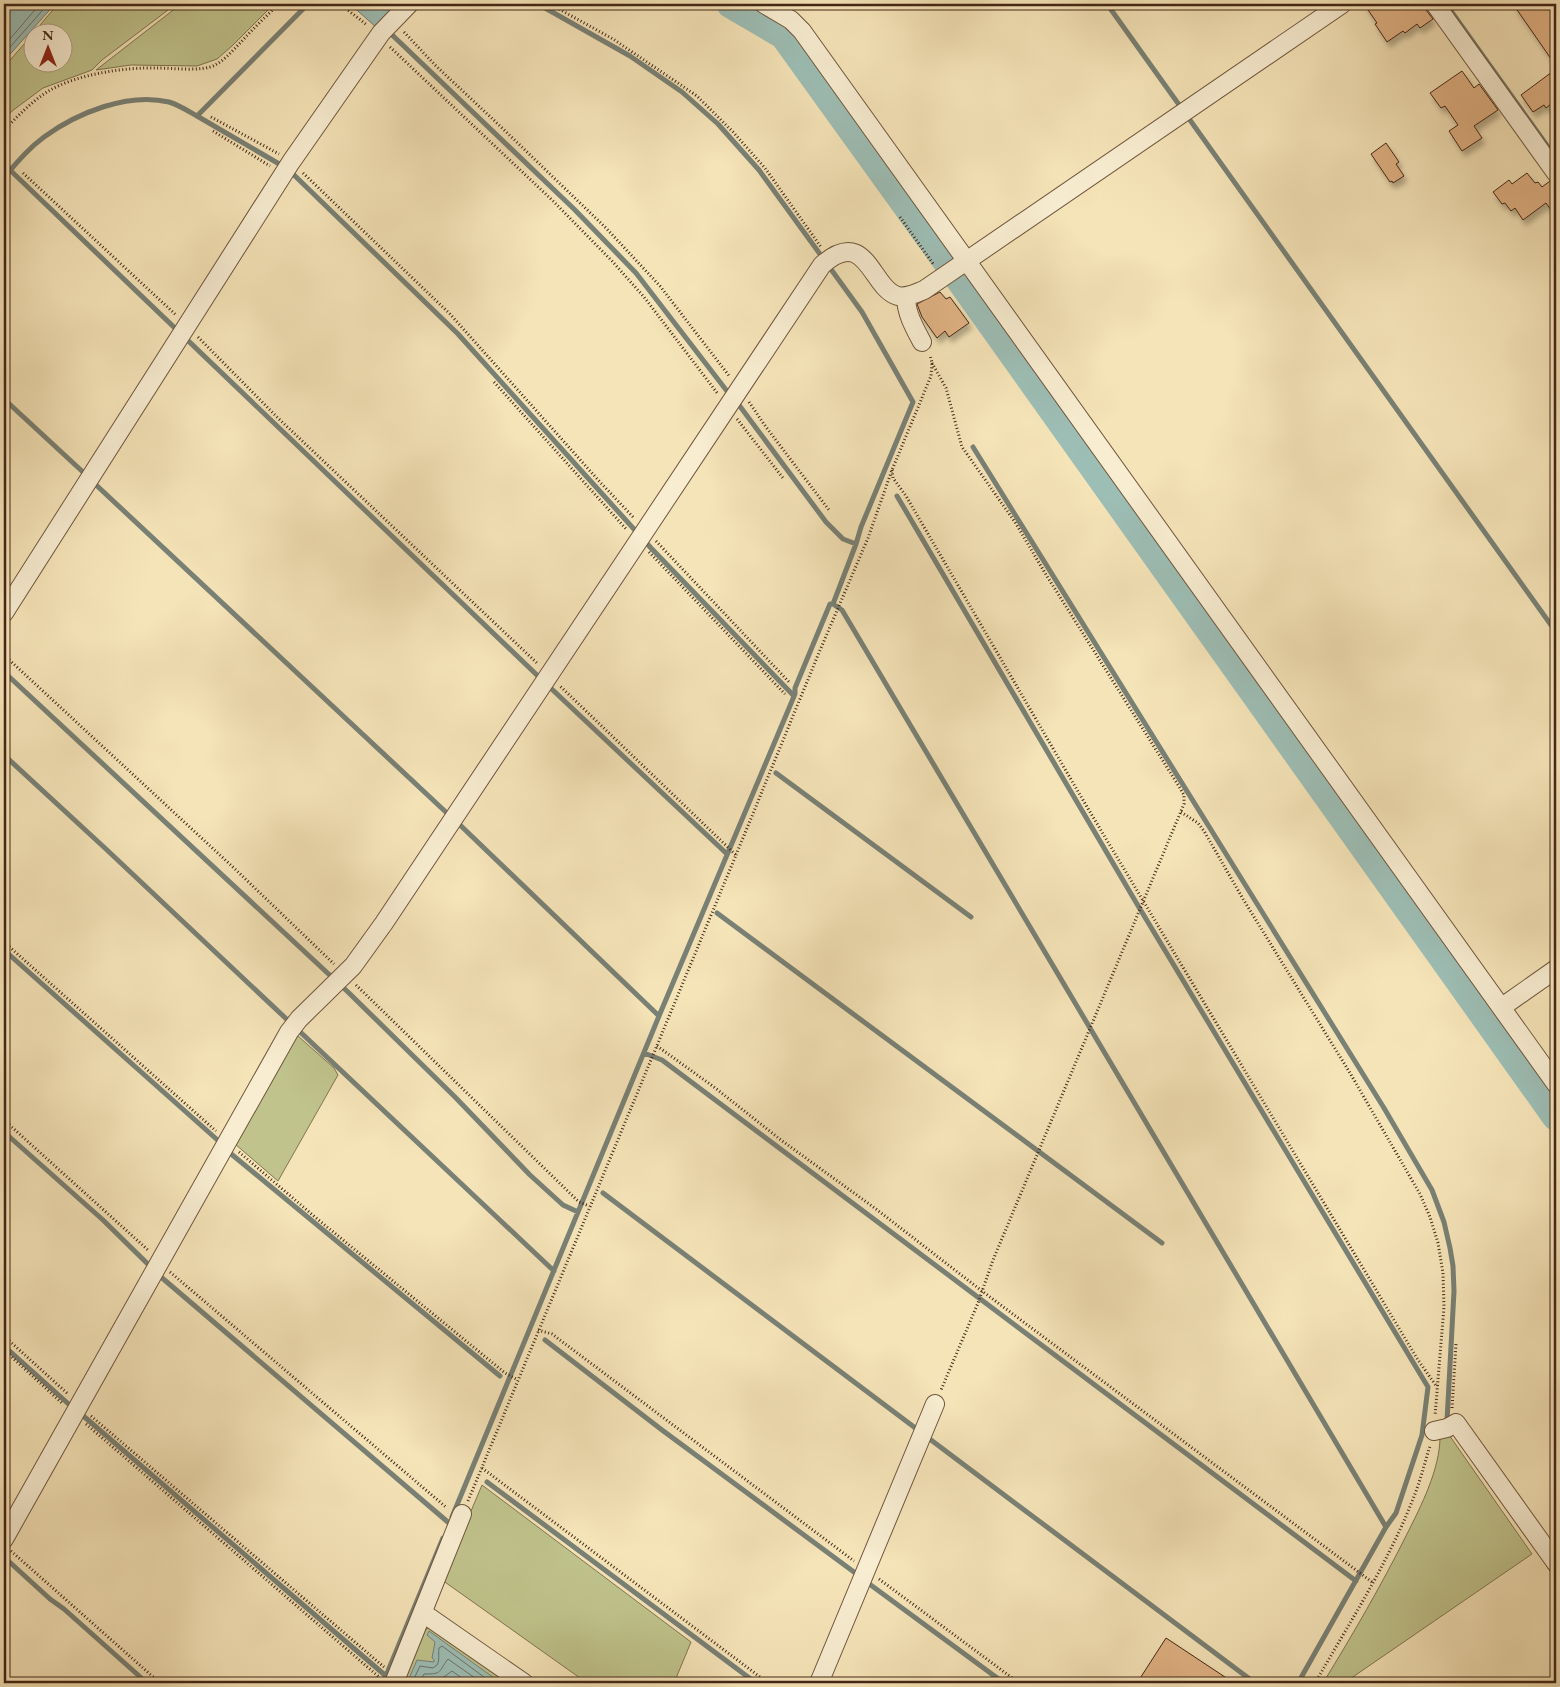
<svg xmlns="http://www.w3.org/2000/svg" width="1560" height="1687" font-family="'EB Garamond',serif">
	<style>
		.green { fill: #c0c38c; stroke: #827451 }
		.water { fill: #9dbeb5; stroke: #798175 }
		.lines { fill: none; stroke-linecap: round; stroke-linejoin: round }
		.shore { stroke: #707266; stroke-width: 1 }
		.stream { stroke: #798175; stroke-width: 5 }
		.river { stroke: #9dbeb5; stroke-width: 29 }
		.building { fill: #e0b284; stroke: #442616; filter: url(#shadow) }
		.minor-casing { stroke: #70563e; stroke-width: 20 }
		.path { stroke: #442616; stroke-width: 3; stroke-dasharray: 1 2.5; stroke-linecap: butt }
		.minor { stroke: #f8edd1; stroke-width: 18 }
	</style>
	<defs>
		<filter id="shadow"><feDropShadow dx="3" dy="5.5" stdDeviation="2.5" flood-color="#0004"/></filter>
	</defs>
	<rect width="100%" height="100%" fill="#f5e4b8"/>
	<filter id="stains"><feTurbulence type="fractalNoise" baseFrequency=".004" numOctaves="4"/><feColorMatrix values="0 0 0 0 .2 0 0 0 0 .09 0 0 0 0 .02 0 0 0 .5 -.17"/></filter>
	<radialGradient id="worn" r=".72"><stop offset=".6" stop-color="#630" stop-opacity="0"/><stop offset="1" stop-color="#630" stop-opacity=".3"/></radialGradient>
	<path class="green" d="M58,4H176L102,60L92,70L43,88L12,111L4,120V67L32,35V62H62V32H34Z
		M181,4H274L232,46L217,59L197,66L131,65L96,70Z
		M293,1034L298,1036L334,1068L338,1075L278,1181L235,1144Z
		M1447,1432L1532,1554L1344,1683H1323C1353,1634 1381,1586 1407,1534C1421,1506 1440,1469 1440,1437Z
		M482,1485L691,1642L674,1683H587L442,1580Z
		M430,1625L512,1683H403L425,1631Z"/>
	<path class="water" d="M4,4H55L4,61Z
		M350,4H400L377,28Z
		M429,1631L501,1683H407L417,1660L434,1662V1660L432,1658L435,1642L427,1635Z"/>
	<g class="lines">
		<path class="shore" d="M4,46L40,4
			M4,54L48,4
			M412,1683L420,1666L433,1668L437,1665C440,1660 438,1655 439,1648L442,1646L492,1683
			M419,1683L424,1674C443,1674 438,1672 448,1659L482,1683
			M427,1683L441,1679L452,1671L469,1683"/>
		<path class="stream" d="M1107,4L1556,632
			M1446,4L1556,158
			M387,30L574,209L636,273L730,395
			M197,116L281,165L293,174L458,334L651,548L794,696
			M10,170L540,678L727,854
			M4,178C15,164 29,148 44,137C77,113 128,92 169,102C179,105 188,111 197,116L308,4
			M4,399L84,473
			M736,401L826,522L843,539L856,544
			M973,447L1384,1108L1432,1190L1444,1222L1450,1248L1453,1266L1454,1291L1447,1421L1448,1423
			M94,483L449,815
			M897,496L1137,904L1428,1387L1422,1435L1396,1513L1386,1527
			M833,604L842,610L1386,1527L1298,1683
			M4,672L349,993L455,1097L530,1175L563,1205L578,1212
			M4,755L107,850L554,1271
			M776,773L971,917
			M459,824L659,1016
			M717,913L1162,1243
			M4,950L222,1144
			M644,1053L662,1060L1356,1581
			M4,1132L103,1220L161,1277L449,1523
			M230,1153L500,1376
			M603,1193L918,1430
			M545,1340L662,1430L858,1575
			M4,1346L73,1408
			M81,1414L386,1676
			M927,1437L1255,1683
			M487,1482L756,1683
			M452,1517L659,1016L795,694V688L830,604H833L856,544L861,527L913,402L862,312L759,170L718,124L682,92L630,56L538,4
			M4,1557L50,1599L64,1609L147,1683
			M1549,1566L1556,1576
			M868,1583L1004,1683
			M383,1683L443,1538"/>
		<path class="river" d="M731,4L784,35L949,264L1556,1116"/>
	</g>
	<path class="building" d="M1364,4H1425L1426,10L1433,19L1420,28L1417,24L1405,33L1403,31L1387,42L1375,24L1377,23Z
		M1513,4H1556V66Z
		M1556,69V100L1546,108L1544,105L1533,112L1521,95Z
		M1462,71L1474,88L1479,84L1498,110L1474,126L1482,138L1462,151L1449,131L1458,125L1445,106L1441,108L1430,93Z
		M1386,143L1399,162L1396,164L1404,176L1393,183L1392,181L1390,182L1371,154Z
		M1527,173L1535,183L1538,182L1542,187L1550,181L1556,184V217L1546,203L1523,220L1515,208L1511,211L1505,203L1502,204L1493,192L1509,180L1512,184Z
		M940,292L946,299L950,297L969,323L949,337L945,331L937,338L922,317L917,304Z
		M1166,1638L1234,1683H1137Z"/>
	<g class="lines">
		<g class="minor-casing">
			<path id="minor" d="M764,4L791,20L802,31L1556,1084
				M1435,4L1556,173
				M906,297C906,313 914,327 922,342
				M4,613L291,162L381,33L409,4
				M1502,1007L1556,969
				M1434,1431L1447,1428L1456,1423L1556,1563
				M4,1539L289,1032L299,1019L353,966L384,923L822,265C867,225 871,289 898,296C907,298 916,293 924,290L1342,4
				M423,1613L524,1683
				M394,1683L462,1514
				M819,1683L935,1404"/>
		</g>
		<path class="path" d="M340,4L367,25
			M550,4L613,39L697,96L733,132L765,168L821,247
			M404,32L435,65L499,125L606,228L660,286L730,377
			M390,47L552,200L612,261L644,297L718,394
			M211,117L279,154
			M4,130C18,116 31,102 47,92C76,74 125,67 158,68C173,68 203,72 215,65C225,60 233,50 241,42C253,29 266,16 279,4
			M213,131L270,166
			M23,173L176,315
			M303,173L450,314L600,482L634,518
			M900,217L934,265
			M198,337L279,419L538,664
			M932,363L946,388L962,447L1015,522L1045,573L1180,788L1184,795V804L993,1260L978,1303L941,1390
			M494,382L627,530
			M749,402L766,427L829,510
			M737,419L783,478
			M892,470L893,478L906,496L1090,812L1418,1360L1437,1387
			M656,541L789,682
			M649,552L785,694
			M4,655L235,869L334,964
			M1181,812L1198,823L1204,831L1243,899L1350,1073L1420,1194L1430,1217L1438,1243L1443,1273L1444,1307L1435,1416
			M736,855L818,655L868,538L892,470L931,376L932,363L930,355
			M4,942L216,1131
			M356,985L579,1202L589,1206
			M657,1046L714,1087L781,1140L876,1209L982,1291L1372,1582
			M4,1120L148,1250
			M239,1152L315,1217L505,1373L518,1380
			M170,1272L447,1508
			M538,1330L552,1334L854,1561
			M4,1336L68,1394
			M4,1350L63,1404
			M1452,1408L1456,1344
			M91,1416L384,1667
			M86,1424L379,1677
			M482,1468L768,1683
			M468,1501L736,855L560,686
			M11,1551L160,1683
			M879,1579L1019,1683
			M1315,1683C1350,1622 1390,1560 1415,1494C1421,1478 1425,1462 1430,1446"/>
		<use href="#minor" class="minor"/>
	</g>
	<rect width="1560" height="1687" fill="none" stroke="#f5e4b8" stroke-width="20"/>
	<rect x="5" y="5" width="1550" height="1677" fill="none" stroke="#442616" stroke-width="2.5"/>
	<rect x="10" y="10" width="1540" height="1667" fill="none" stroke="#442616"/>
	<g transform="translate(48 48)"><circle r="24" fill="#f8edd1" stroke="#b09d86"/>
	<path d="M0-4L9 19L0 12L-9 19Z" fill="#8f2418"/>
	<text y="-8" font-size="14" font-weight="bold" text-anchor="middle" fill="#442616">N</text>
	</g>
	<rect width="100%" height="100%" filter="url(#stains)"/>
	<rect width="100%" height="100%" fill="url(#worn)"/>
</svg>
